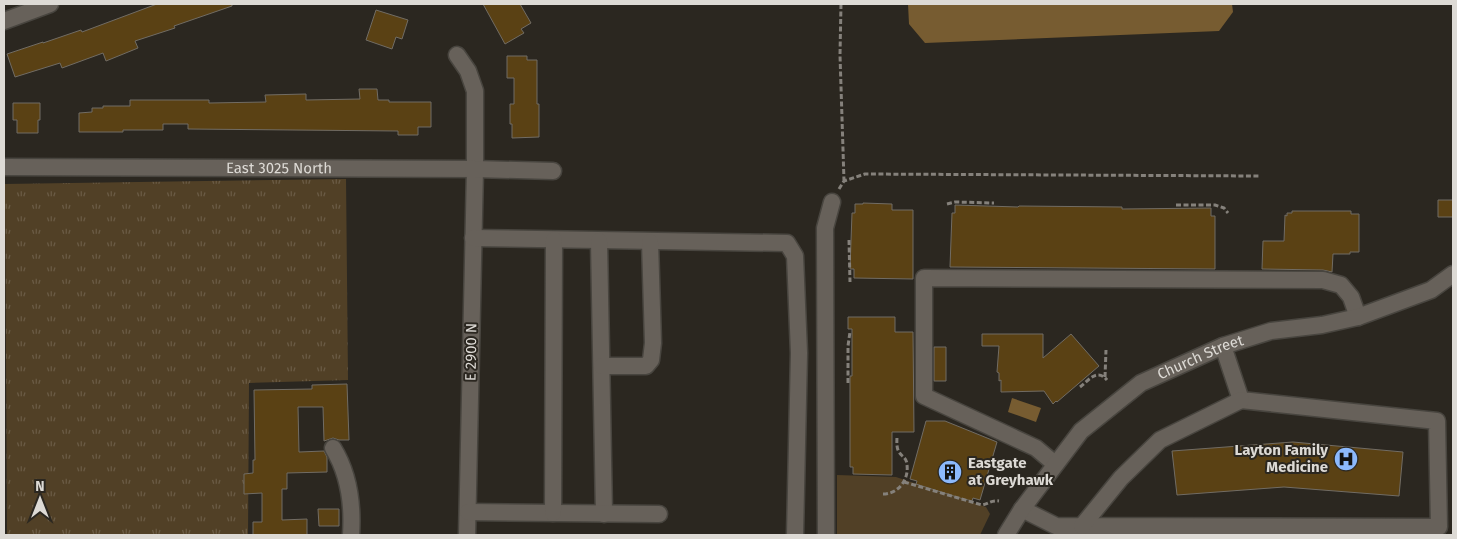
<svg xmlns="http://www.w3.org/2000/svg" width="1457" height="539" font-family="'Fira Sans',sans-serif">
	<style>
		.grass { fill: url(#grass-tufts) }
		.green { fill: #514026 }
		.water { fill: #775c31 }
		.building { fill: #5a4114; stroke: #716c64 }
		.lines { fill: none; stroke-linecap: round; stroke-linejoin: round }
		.minor-casing { stroke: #48453f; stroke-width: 19 }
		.path { stroke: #85817b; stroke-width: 3; stroke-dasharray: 5 2.5; stroke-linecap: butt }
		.minor { stroke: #67615a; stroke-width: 16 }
		.labels { text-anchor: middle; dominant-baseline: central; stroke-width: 4; stroke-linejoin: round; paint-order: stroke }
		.street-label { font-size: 15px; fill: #dddad5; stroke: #2b2720 }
		.poi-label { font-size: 15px; font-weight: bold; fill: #dddad5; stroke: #2b2720; text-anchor: end }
	</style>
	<defs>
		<pattern id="grass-tufts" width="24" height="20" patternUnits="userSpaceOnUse" patternTransform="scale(1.25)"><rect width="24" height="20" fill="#514026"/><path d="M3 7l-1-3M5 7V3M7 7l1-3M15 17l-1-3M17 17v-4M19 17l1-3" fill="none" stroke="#6a5b45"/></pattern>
	</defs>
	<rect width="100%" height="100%" fill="#2b2720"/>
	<path class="grass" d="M346,179L348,380L249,383L248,535H7L5,184Z"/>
	<path class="green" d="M837,475L896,477L986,507L990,514L980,535H837Z"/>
	<path class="water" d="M908,4H1232L1233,12L1219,31L925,43L909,24Z
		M1012,398L1041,408L1036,422L1008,412Z"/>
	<path class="building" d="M157,4H232V6L174,26L175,28L135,41L138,48L106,61L103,53L62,68L60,63L15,77L7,54L43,42V43L81,30L82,32Z
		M483,4H520L531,23L521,29L524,33L505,44Z
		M376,10L408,20L402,39L396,37L392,49L366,40Z
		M507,56H527V60H537V104H539V137L512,138V124H510V104H514V78H507Z
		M359,89H377L378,100H389V102H431V127H418V135H398V131L188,129V124H163V130H123V132H79V113L92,112V108H103V106H130V100H209V103L266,102L265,95L306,94V100L360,99Z
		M13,103H40V120H38V133H17V120H13Z
		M1438,200H1453V217H1438Z
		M863,203L892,204V210H913V279L854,278V269H850L852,213H855V204H863Z
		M955,205L1018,207L1019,206L1122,207V209L1211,208V216H1215V269L950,267L952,213H955Z
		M1292,211H1351V214H1359V252H1350V254H1333L1332,272L1323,270L1262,269L1263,241H1284L1285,215L1287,216V213H1292Z
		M848,317H895V332H913L914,432H892V475L853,474V467H850V376H852V329H848Z
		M982,334H1043V358L1071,334L1099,366L1057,402L1056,401L1053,404L1044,391L1001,392V380L999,381V373L997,372L999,346H982Z
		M934,347H946V381H934Z
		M347,384L349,440H339L333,438L324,441L323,407H298L299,452L324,451L327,457V472L287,473V489H282V520L307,519V535H253V522H262V493L244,494V474L253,473V460H255L254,390L312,389V385Z
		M926,421H945L997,442L980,500L973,498L972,501L960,498L916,484L917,481L910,479Z
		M1293,442L1403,452L1399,496L1284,487L1177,495L1172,451Z
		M318,509H339V526H319Z"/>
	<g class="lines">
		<g class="minor-casing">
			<g id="minor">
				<path d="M4,21L50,4"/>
				<path d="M457,55L468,71L475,91V169L467,535"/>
				<path id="s1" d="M4,167L475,169L553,171"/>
				<path d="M473,238L787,243L795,256L799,353L795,535"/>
				<path d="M599,241L604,514"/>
				<path d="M602,366H646L651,360L653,343L650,242"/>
				<path d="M333,448C349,474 353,505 351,535"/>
				<path d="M1055,464L1036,448L924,396V278L1323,280L1341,285L1351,297L1358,317"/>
				<path d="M1022,509L1056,526L1439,527L1437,421L1241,400L1223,346"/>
				<path d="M468,512L659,514"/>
				<path d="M553,513L554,240"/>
				<path d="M1082,526L1121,478L1160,440L1241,400"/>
				<path d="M826,535L825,228L832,202"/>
				<path id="s2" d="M1006,535L1022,509L1081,431L1141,383L1223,346L1271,331L1322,325L1358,317L1431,290L1453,274"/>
			</g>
		</g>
		<path class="path" d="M841,4L840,55L844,181
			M839,189L844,181L865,174L1260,176
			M947,204L955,202L994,203
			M1176,205H1215L1224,208L1228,213
			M849,240L850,282
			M1105,377L1106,350
			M848,383V346L850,332
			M1080,387C1089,380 1097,368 1107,380
			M904,482L982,505C988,504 991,500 999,501
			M883,494C898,494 909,480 907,465C907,458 902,457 899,452C896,447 897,441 897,436"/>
		<use href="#minor" class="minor"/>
	</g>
	<defs>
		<g id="hospital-disc" transform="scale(1.25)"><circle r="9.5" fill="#8cb9fc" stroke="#2b2720"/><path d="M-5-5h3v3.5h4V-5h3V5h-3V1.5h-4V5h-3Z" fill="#111"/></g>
		<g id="building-disc" transform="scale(1.25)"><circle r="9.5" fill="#8cb9fc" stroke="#2b2720"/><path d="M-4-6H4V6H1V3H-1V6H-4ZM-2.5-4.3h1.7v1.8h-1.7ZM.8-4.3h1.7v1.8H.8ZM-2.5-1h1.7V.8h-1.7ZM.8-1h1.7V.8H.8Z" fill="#111"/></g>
	</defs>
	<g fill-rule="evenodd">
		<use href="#hospital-disc" x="1346" y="459"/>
		<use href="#building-disc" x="950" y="472"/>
	</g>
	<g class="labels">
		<g class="street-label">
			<text stroke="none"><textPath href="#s1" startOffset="275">East 3025 North</textPath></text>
			<text transform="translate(471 352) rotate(-89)">E 2900 N</text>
			<text stroke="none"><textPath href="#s2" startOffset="270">Church Street</textPath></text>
		</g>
		<g class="poi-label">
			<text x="1328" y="450">Layton Family<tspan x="1328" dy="17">Medicine</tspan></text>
			<text x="968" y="463" text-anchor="start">Eastgate<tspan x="968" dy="17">at Greyhawk</tspan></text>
		</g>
	</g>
	<rect width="1457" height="539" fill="none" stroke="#dddad5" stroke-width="10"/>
	<g transform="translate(40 499)" stroke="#2b2720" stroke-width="4" paint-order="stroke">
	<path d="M0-4L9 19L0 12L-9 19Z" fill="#dddad5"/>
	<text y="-8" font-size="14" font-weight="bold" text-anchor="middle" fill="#dddad5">N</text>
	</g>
</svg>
